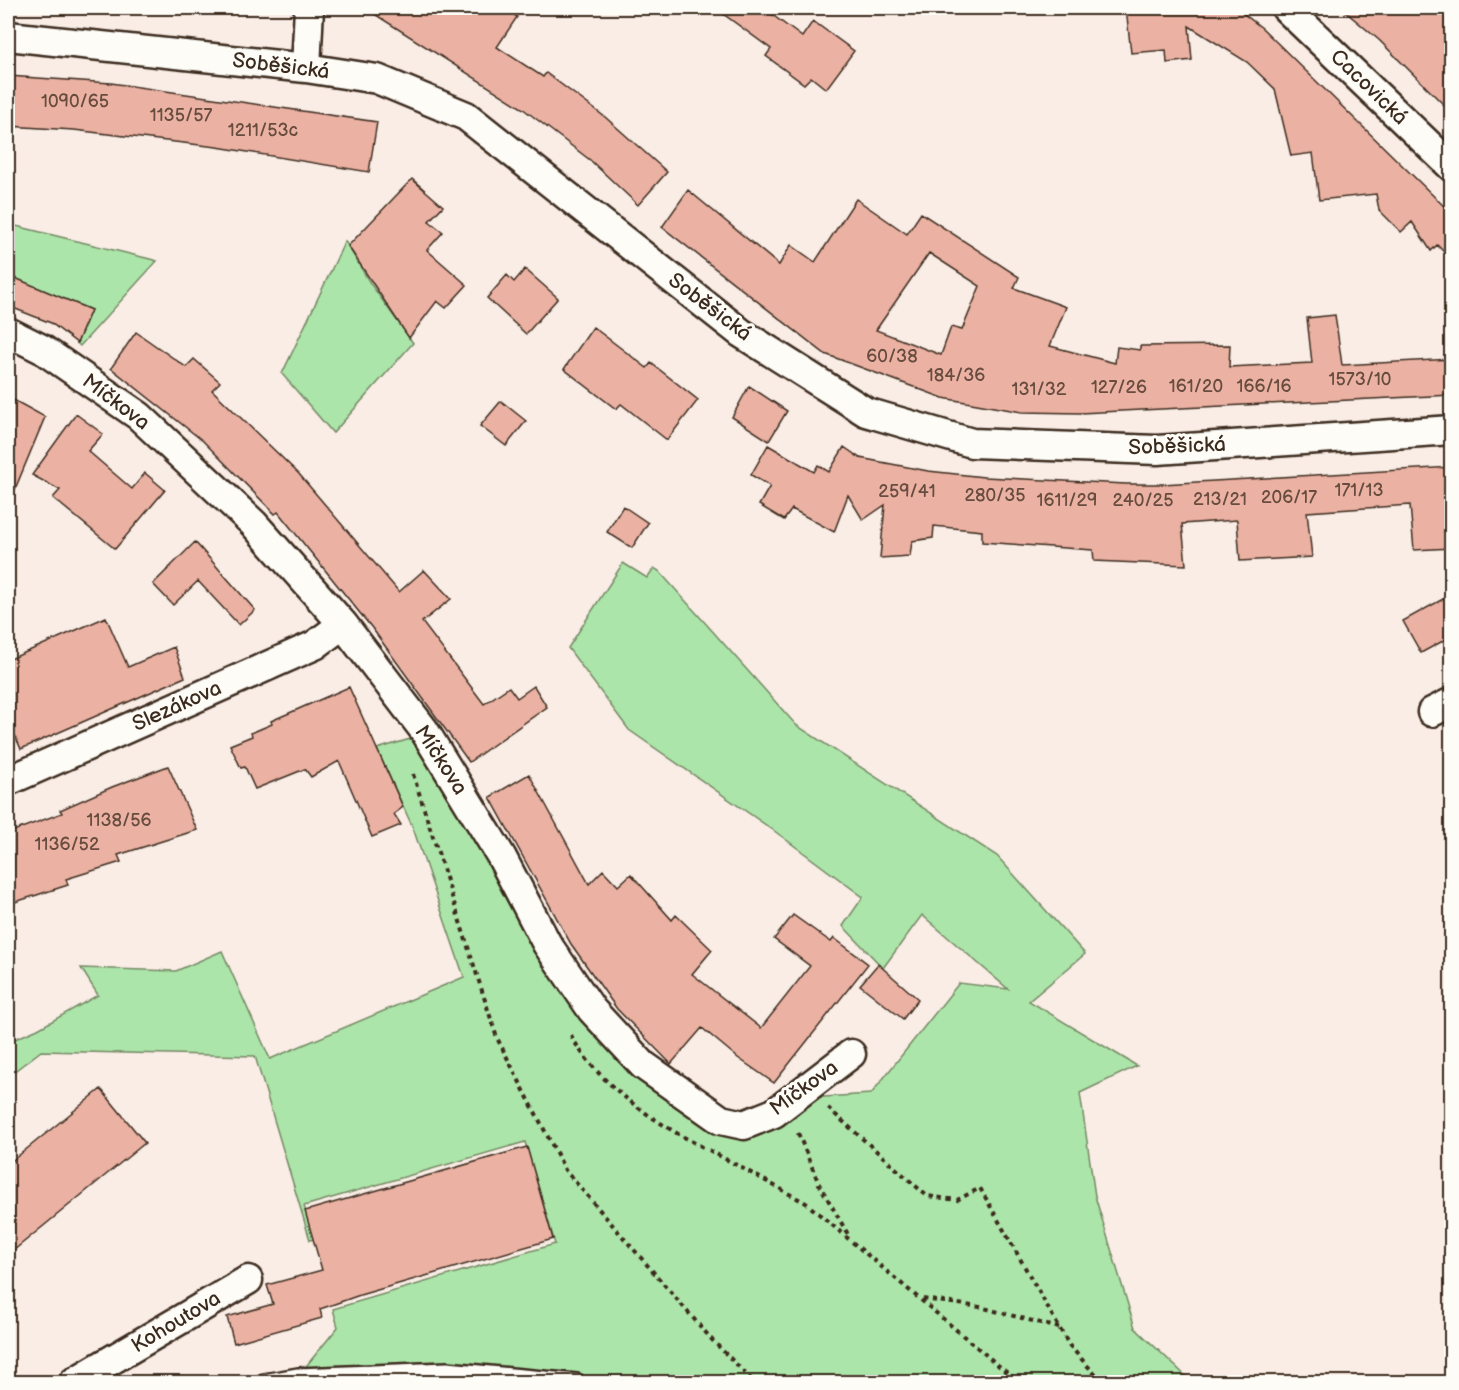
<svg xmlns="http://www.w3.org/2000/svg" width="1459" height="1390" font-family="'Balsamiq Sans',sans-serif">
	<style>
		.green { fill: #ace5a9; stroke: #748864; stroke-width: 1.5 }
		.building { fill: #ebb2a3; stroke: #3b2a1e; stroke-width: 1.5; fill-rule: evenodd }
		.lines { fill: none; stroke-linecap: round; stroke-linejoin: round }
		.lane-casing { stroke: #3b2a1e; stroke-width: 20 }
		.street-casing { stroke: #3b2a1e; stroke-width: 33 }
		.path { stroke: #3b2a1e; stroke-width: 4; stroke-dasharray: 4.5 4.5; stroke-linecap: butt }
		.lane { stroke: #fdfcf7; stroke-width: 15 }
		.street { stroke: #fdfcf7; stroke-width: 28 }
		.labels { text-anchor: middle; dominant-baseline: central; stroke-width: 6; stroke-linejoin: round; paint-order: stroke }
		.number-label { font-size: 18px; fill: #674c3f }
		.street-label { font-size: 21px; fill: #3b2a1e; stroke: #fdfcf7 }
	</style>
	<rect width="100%" height="100%" fill="#f9ede6"/>
	<filter id="ink" filterUnits="userSpaceOnUse"><feTurbulence type="fractalNoise" baseFrequency=".0167" numOctaves="2"/><feDisplacementMap in="SourceGraphic" scale="12" xChannelSelector="R" yChannelSelector="G"/><feConvolveMatrix kernelMatrix="1 2 1 2 8 2 1 2 1" color-interpolation-filters="sRGB"/></filter>
	<g filter="url(#ink)">
		<path class="green" d="M8,224L150,259L157,261L80,346L77,343L91,310L8,276Z
			M345,241L370,283L413,343L333,433L282,374Z
			M623,563L647,578L654,568L659,571L796,725L997,856L1085,954L1029,1001L1137,1066L1080,1093L1095,1196L1135,1328L1192,1382H298V1376L338,1327L333,1309L555,1244L525,1142L304,1206L314,1239L310,1240L255,1056L41,1051L8,1076V1042L38,1029L98,995L81,968L176,971L222,951L270,1059L464,977L413,828L377,749L417,737L540,950L716,1128L808,1098L871,1094L959,983L1008,989L922,915L883,968L843,926L863,897L773,830L629,730L568,648Z"/>
		<path class="building" d="M365,8H504L517,17L497,47L543,77L546,73L605,117L667,172L638,205L590,160L522,108Z
			M715,8H763L802,37L813,21L854,51L826,89L811,77L804,84L766,56L771,49Z
			M1126,8H1236L1262,28L1452,214V260L1437,245L1431,251L1412,222L1401,232L1379,210L1376,194L1319,200L1313,153L1291,156L1275,89L1247,62L1189,26L1192,60L1167,63L1166,50L1131,53Z
			M1341,8H1436L1452,22V113L1379,40Z
			M8,76L111,83L377,122L369,172L217,147L74,130L8,126Z
			M412,179L443,206L429,221L443,232L427,250L467,285L446,308L437,301L409,338L348,246Z
			M688,190L779,265L791,245L815,262L856,199L907,234L921,213L1019,277L1014,288L1066,307L1050,346L1115,363L1117,347L1140,350V346L1230,345L1229,367L1312,363L1307,318L1335,315L1342,365L1452,359V395L1080,413L1022,412L943,398L825,354L662,227ZM929,253L980,286L962,330L951,327L941,355L876,330Z
			M525,269L558,298L526,334L487,298L507,275L514,282Z
			M8,275L91,310L77,343L51,323L8,306Z
			M593,327L647,368L651,363L698,400L667,440L621,404L616,409L564,369Z
			M136,332L186,367L194,359L220,382L212,390L299,474L399,592L424,570L451,599L422,622L484,704L509,687L517,698L534,686L547,707L469,762L372,628L278,512L275,514L203,441L111,368Z
			M749,386L787,411L769,441L732,417Z
			M8,397L45,417L8,506Z
			M501,401L526,421L506,446L480,426Z
			M76,414L103,434L88,451L132,489L145,473L165,490L115,549L53,498L60,490L32,475Z
			M768,445L814,472L818,465L829,472L844,447L860,458L928,471L984,477L1126,484H1162L1452,467V548L1414,550L1410,505L1307,512L1312,557L1240,561L1237,520L1182,524L1186,565L1094,561L1093,550L982,542V531L934,526L933,538L912,541L910,556L880,558L885,505L863,520L848,495L834,532L792,509L784,520L759,505L770,486L751,475Z
			M623,506L648,523L632,548L607,532Z
			M195,542L255,610L239,625L198,581L173,605L153,584Z
			M1452,594V636L1421,653L1403,621Z
			M106,617L128,667L174,647L185,677L21,749L8,720V660Z
			M349,687L403,807L394,814L401,825L372,837L339,761L311,777L305,769L255,789L245,767L241,768L230,745L252,736L251,733L272,724L271,721Z
			M168,766L197,830L118,855L121,862L66,879L68,885L12,903L8,888V833L62,813L60,810L112,787Z
			M529,774L589,884L603,870L618,886L631,874L672,920L676,915L712,950L692,974L761,1028L810,966L774,939L793,915L831,942L834,938L868,964L774,1083L738,1058L702,1028L671,1064L617,1009L571,944L490,797Z
			M878,964L918,999L903,1019L860,985Z
			M101,1089L145,1143L8,1255V1164Z
			M527,1147L553,1239L360,1295L320,1309L322,1318L234,1343L227,1317L273,1304L267,1285L322,1270L305,1211Z"/>
		<g class="lines">
			<g class="lane-casing">
				<path id="lane" d="M264,1382L298,1376L447,1370L577,1382"/>
			</g>
			<g class="street-casing">
				<path id="street" d="M1286,8L1452,167
					M8,36L306,68L377,79L466,116L741,333L866,412L972,443L1157,450L1452,430
					M306,68L309,8
					M8,332L42,349L139,416L254,524L343,624L424,730L501,856L547,944L592,1010L643,1065L721,1120L744,1125L774,1113L851,1054
					M1432,712L1452,702
					M8,781L315,645L343,624
					M74,1382L248,1280"/>
			</g>
			<path class="path" d="M413,774L497,1038L565,1170L713,1341L754,1382
				M571,1035C594,1081 657,1125 703,1147
				M828,1108L927,1196L957,1200L980,1188L1069,1345L1102,1382
				M798,1133L819,1184L849,1236
				M709,1150L806,1203L1018,1382
				M923,1299L980,1307L1059,1328"/>
			<use href="#lane" class="lane"/>
			<use href="#street" class="street"/>
		</g>
	</g>
	<g class="labels">
		<g class="number-label">
			<text x="75" y="101">1090/65</text>
			<text x="181" y="115">1135/57</text>
			<text x="263" y="130">1211/53c</text>
			<text x="892" y="356">60/38</text>
			<text x="956" y="375">184/36</text>
			<text x="1360" y="379">1573/10</text>
			<text x="1196" y="386">161/20</text>
			<text x="1264" y="386">166/16</text>
			<text x="1119" y="387">127/26</text>
			<text x="1039" y="389">131/32</text>
			<text x="1359" y="490">171/13</text>
			<text x="907" y="491">259/41</text>
			<text x="995" y="495">280/35</text>
			<text x="1289" y="497">206/17</text>
			<text x="1220" y="499">213/21</text>
			<text x="1067" y="500">1611/29</text>
			<text x="1143" y="500">240/25</text>
			<text x="119" y="820">1138/56</text>
			<text x="67" y="844">1136/52</text>
		</g>
		<g class="street-label">
			<text transform="translate(281 66) rotate(7)">Soběšická</text>
			<text transform="translate(1369 87) rotate(44)">Cacovická</text>
			<text transform="translate(710 307) rotate(37)">Soběšická</text>
			<text transform="translate(116 402) rotate(37)">Míčkova</text>
			<text transform="translate(1177 446) rotate(-2)">Soběšická</text>
			<text transform="translate(177 706) rotate(-24)">Slezákova</text>
			<text transform="translate(441 760) rotate(57)">Míčkova</text>
			<text transform="translate(804 1088) rotate(-36)">Míčkova</text>
			<text transform="translate(176 1322) rotate(-31)">Kohoutova</text>
		</g>
	</g>
	<rect width="1459" height="1390" fill="none" stroke="#fdfcf7" stroke-width="30"/>
	<rect x="15" y="15" width="1429" height="1360" fill="none" stroke="#3b2a1e" stroke-width="2" filter="url(#ink)"/>
</svg>
